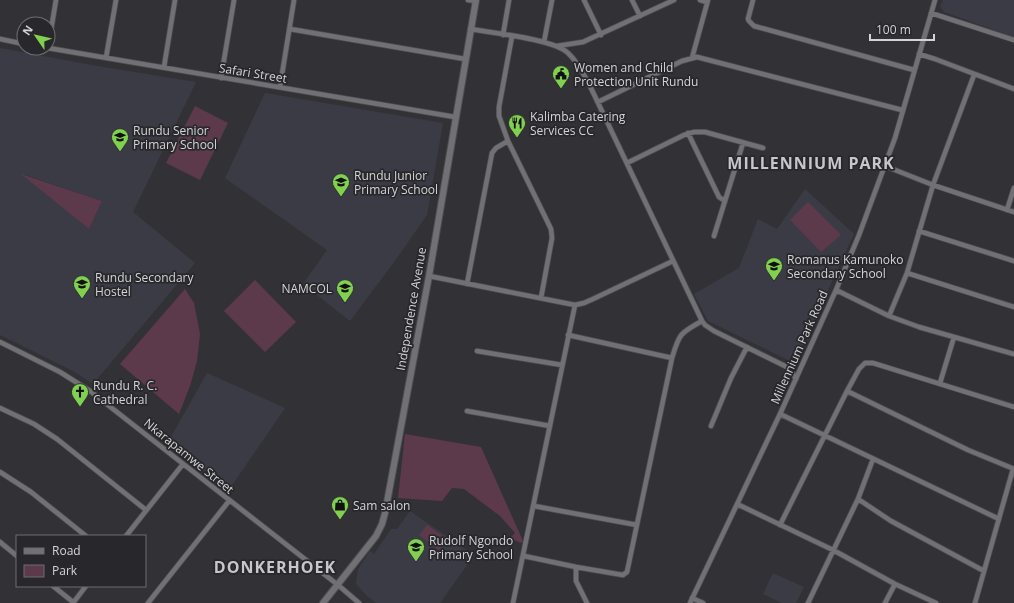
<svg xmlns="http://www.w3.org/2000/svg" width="1014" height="603" font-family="'Open Sans',sans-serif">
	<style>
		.built { fill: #3b3b45; fill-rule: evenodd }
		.green { fill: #5d394c }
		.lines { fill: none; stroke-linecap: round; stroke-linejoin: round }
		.street-casing { stroke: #4e4e51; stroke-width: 6 }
		.secondary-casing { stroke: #4e4e51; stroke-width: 8 }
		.street { stroke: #717075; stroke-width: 4.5 }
		.secondary { stroke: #717075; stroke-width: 6 }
		.labels { text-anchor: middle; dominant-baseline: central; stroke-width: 3.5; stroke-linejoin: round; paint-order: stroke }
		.poi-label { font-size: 12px; fill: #d4d4d6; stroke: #28282c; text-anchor: start }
		.street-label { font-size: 12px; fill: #d4d4d6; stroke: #28282c }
		.district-label { font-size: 16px; font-weight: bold; letter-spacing: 1px; fill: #c6c6cb; stroke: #28282c }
	</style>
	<rect width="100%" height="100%" fill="#323236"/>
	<path class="built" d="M943,0H1014V37L944,12L940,6Z
		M0,48L97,66L196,82L133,212L195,263L93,384L75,372L0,335ZM23,174L102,201L89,229Z
		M265,93L443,123L427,215L394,262L350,321L303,284L327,250L225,178Z
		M805,189L854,234L796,359L790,361L708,321L694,294L739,268L758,219L777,229Z
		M207,373L285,408L228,491L167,444Z
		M410,511L474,555L440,603H376L366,595L356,584L358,569L370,551L374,554L391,529H397Z
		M773,573L804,587L796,603H782L763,594Z"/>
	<path class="green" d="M195,106L228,123L200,180L166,163Z
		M21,174L102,201L89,229Z
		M808,202L841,235L821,252L790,220Z
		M255,280L296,322L265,352L224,311Z
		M185,289L194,303L200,334L197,361L190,386L179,414L120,364Z
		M405,434L481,447L523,541L521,543L510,538L515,533L500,516L464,489L452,488L442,501L398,498Z
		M427,525L447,539L439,550L419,535Z"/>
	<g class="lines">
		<g class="street-casing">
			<path id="street" d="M468,0L476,1
				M584,0L601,35
				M632,0L640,16
				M700,0L707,2
				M753,0L748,19L749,21L754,26L914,70
				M931,13L1014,40
				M290,29L465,59
				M470,29C492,33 554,39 568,53C578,62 584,75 590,86L702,321L705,325L714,331L785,366L790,369L796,379
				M503,35L509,0
				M512,36L499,107V116L508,141L551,229L552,238L541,298
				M0,39L24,44
				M544,42L552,0
				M557,46L583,42L674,0
				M48,48L455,117
				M48,48L56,0
				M919,54L935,59L1014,89
				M106,58L116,0
				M692,58L708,0
				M164,67L175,0
				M221,78L234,0
				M280,87L294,0
				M598,102L682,61L697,57L902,110
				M688,133L719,197L725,201
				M627,163L684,135L694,132H705L763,148
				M885,166L933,185L1014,212
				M1007,210L1014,188
				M919,231L1014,261
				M714,236L743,143
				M907,273L1014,307
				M429,276L575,305L584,303L593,299L673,261
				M467,284L492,153L496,148L508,141
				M836,290L889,316L919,327L1014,354
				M889,316L907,273L933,185L974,75
				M568,335L672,358
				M0,342L60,372L90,391L338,585L359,603
				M477,351L562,365
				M940,383L954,337
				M847,391L968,450L1014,469
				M0,408L34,424L57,439L146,510
				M467,411L550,426
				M780,414L999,519
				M711,426L731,378L747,347
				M0,472L31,492L86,536
				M858,499L891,521L984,571
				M737,504L833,550L895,584L936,603
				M534,506L637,525
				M780,525L847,391L859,369L865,363H873L1014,407
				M126,536L183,464
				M0,542L17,556
				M524,556L576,567L623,575L627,572L672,358C679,334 680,333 702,321
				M576,567V581L587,603
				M53,586L73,602
				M692,598L703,603
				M73,603L86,586
				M148,603L229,501
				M513,603L575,305
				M690,603L780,414L836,290L859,235L895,138L935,0
				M808,603L858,499L873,459
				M885,603L895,584
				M975,603L1013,469"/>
		</g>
		<g class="secondary-casing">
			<path id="secondary" d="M323,603L376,536L382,524L385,513L429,276L476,0"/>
		</g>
		<use href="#street" class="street"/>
		<use href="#secondary" class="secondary"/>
	</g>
	<defs>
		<g id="civic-pin" transform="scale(0.9)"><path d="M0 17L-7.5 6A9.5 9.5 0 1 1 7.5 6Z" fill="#82d04f" stroke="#28282c"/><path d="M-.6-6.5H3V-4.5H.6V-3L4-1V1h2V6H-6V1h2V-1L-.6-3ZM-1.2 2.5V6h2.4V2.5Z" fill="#111"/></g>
		<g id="restaurant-pin" transform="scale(0.9)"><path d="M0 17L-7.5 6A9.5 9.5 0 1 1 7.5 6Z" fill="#82d04f" stroke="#28282c"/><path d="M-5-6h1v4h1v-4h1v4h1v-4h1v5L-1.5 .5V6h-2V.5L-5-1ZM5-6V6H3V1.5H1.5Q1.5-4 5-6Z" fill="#111"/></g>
		<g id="school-pin" transform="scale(0.9)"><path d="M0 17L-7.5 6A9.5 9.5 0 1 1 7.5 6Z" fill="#82d04f" stroke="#28282c"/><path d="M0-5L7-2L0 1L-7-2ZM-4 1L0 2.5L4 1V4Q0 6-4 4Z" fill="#111"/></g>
		<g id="church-pin" transform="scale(0.9)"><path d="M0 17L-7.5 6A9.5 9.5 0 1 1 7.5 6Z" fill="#82d04f" stroke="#28282c"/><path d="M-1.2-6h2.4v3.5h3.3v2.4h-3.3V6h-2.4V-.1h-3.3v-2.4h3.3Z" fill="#111"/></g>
		<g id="shop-pin" transform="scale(0.9)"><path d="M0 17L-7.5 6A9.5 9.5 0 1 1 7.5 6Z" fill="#82d04f" stroke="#28282c"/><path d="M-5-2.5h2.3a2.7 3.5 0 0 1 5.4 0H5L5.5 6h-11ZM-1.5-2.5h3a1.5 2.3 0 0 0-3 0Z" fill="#111"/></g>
	</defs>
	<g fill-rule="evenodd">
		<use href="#civic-pin" x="561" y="74"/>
		<use href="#restaurant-pin" x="517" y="123"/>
		<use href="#school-pin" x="120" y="137"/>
		<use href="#school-pin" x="341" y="182"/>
		<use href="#school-pin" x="774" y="266"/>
		<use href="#school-pin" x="82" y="284"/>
		<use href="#school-pin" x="345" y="288"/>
		<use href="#church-pin" x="80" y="392"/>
		<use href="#shop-pin" x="340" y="505"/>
		<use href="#school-pin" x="416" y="547"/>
	</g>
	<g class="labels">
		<g class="poi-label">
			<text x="574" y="67">Women and Child<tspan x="574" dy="14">Protection Unit Rundu</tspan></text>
			<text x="530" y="116">Kalimba Catering<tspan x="530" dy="14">Services CC</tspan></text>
			<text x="133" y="130">Rundu Senior<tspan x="133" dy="14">Primary School</tspan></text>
			<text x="354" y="175">Rundu Junior<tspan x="354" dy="14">Primary School</tspan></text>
			<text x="787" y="259">Romanus Kamunoko<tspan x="787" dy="14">Secondary School</tspan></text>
			<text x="95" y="277">Rundu Secondary<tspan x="95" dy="14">Hostel</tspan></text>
			<text x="332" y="288" text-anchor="end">NAMCOL</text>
			<text x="93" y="385">Rundu R. C.<tspan x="93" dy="14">Cathedral</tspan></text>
			<text x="353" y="505">Sam salon</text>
			<text x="429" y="540">Rudolf Ngondo<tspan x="429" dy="14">Primary School</tspan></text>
		</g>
		<g class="street-label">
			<text transform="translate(253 73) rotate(9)">Safari Street</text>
			<text transform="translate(411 309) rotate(-80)">Independence Avenue</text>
			<text transform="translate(799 347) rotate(-66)">Millennium Park Road</text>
			<text transform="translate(189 456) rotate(39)">Nkarapamwe Street</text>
		</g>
		<g class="district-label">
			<text x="811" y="163">MILLENNIUM PARK</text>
			<text x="275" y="567">DONKERHOEK</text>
		</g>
	</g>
	<rect x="16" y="535" width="130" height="52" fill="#28282c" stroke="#6d6d70"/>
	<rect x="24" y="548" width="20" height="6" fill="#717075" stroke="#6d6d70"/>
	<text x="52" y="555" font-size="12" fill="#d4d4d6">Road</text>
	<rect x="24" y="565" width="20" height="12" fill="#5d394c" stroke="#6d6d70"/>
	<text x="52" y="575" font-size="12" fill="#d4d4d6">Park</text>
	<g transform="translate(36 36) rotate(304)"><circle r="19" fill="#28282c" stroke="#6d6d70"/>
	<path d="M0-3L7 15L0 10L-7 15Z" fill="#82d04f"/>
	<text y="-6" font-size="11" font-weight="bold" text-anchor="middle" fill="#d4d4d6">N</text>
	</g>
	<path d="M870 34v6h64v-6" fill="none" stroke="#d4d4d6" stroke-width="2"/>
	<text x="876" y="34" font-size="12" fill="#d4d4d6" stroke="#28282c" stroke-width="3" paint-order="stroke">100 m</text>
</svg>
